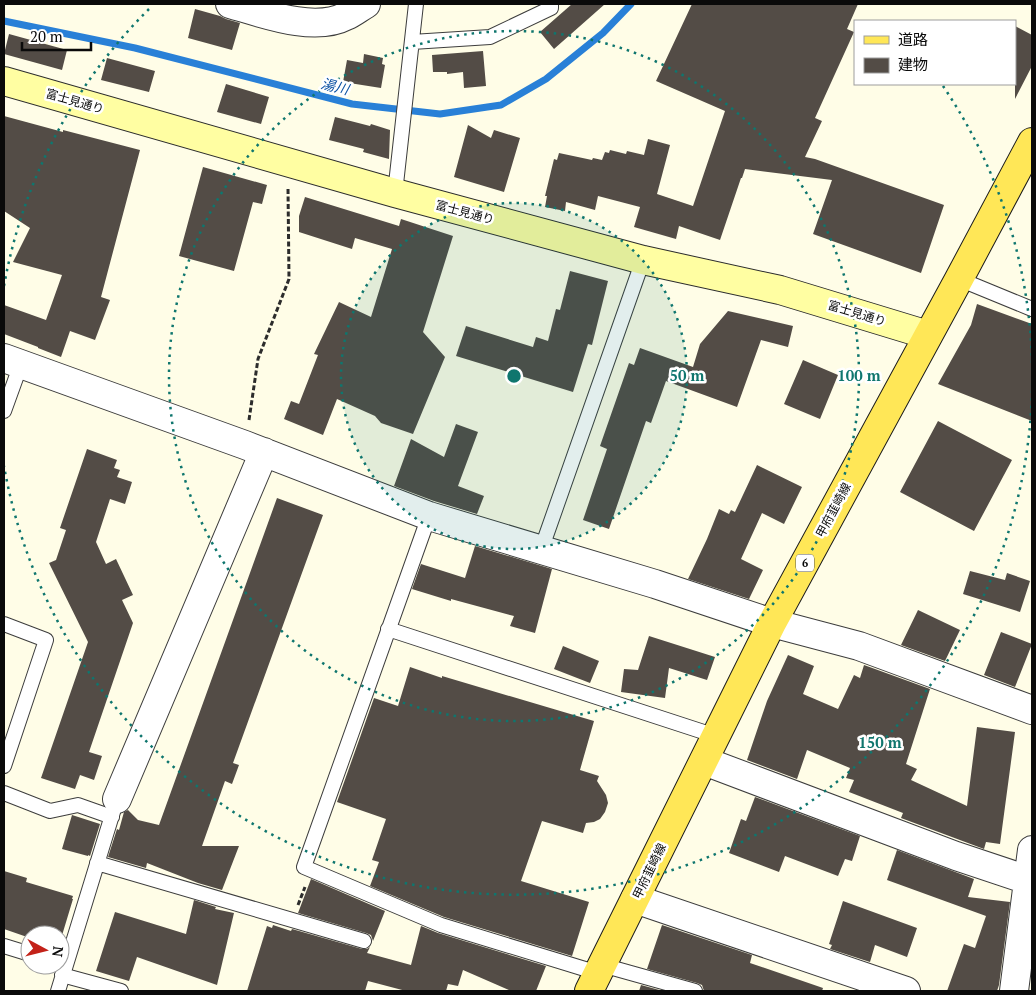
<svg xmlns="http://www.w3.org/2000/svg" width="1036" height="995" font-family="'PT Serif','Noto Sans JP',serif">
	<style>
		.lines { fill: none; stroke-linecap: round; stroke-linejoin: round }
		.stream { stroke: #2980d7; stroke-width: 7 }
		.building { fill: #534c46 }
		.lane-casing { stroke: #3d3d3d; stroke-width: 16 }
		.street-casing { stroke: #3d3d3d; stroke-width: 30 }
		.secondary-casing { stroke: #2c2c2c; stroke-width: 30 }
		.primary-casing { stroke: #1b1b1b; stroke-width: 30 }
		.path { stroke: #2c2c2c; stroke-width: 3; stroke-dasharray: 5 2.5; stroke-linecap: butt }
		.lane { stroke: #fff; stroke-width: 14 }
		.street { stroke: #fff; stroke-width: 28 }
		.secondary { stroke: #fffea2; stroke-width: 28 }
		.primary { stroke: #ffe757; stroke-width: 28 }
		.ring { fill: none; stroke: #0f766e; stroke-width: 2.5; stroke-dasharray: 2.5 5 }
		.labels { text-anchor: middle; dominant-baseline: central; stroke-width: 5; stroke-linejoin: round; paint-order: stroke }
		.shield { fill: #fff; stroke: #545454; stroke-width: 1 }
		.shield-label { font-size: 11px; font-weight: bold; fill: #0a0a0a }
		.street-label { font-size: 12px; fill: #0a0a0a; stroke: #fff }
		.water-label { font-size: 14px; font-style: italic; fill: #0c52a3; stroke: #fff }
		.centre { fill: #0f766e; stroke: #fff; stroke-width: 2.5 }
		.ring-label { font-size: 15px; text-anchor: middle; font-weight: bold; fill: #0f766e; stroke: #fff; stroke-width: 5; stroke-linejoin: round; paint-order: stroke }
	</style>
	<rect width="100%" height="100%" fill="#fffde7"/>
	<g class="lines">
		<path class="stream" d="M4,21L135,48L352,104L440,114L501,105L546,79L603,33L631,4"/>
	</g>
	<path class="building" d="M572,4H605L554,49L540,32Z
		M692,4H858L847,29L854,32L815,118L822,121L805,157L815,159L944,205L921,273L813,234L832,180L745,169L742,178H741L720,240L679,226L676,239L634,227L640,207L598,196L595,210L566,202L565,211L545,207L547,196H545L554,159L557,160L559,153L592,160L593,158L602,160L605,152L609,153L610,150L626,154L627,151L644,155L648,139L670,145L657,194L693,206L725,111L656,81Z
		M195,9L220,16L226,19L240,23L232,50L188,38Z
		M1015,26L1032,35V66L1015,99Z
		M9,34L67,50L62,70L4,54Z
		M483,51L486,86L464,88L463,72L447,74V72H433L432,55Z
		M364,54L383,58L382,64L385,65L381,88L343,82L347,60L363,63Z
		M107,58L155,71L149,92L101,80Z
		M226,84L269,97L261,124L217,112Z
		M4,116L63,132V130L140,150L101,297L110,300L95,340L70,331L61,357L38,348V347L4,334V305L46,320L62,275L13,262L30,228L4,211Z
		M335,117L370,126L371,124L390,130L389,159L363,152L364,149L329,140Z
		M468,125L491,138L494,130L520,138L504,192L454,177Z
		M203,167L267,185L262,204L253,202L234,271L179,256Z
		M305,197L399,226L401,219L453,236L423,332L445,357L413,434L381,423L375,416L337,399L323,435L284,419L291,401L299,404L318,355L314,354L339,302L371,317L392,249L355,238L352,249L299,232V216Z
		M570,271L608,281L592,345L588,344L573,392L456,356L466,326L533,347L536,337L548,341L556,309L560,310Z
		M977,304L1032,324V421L938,384L971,325Z
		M728,311L793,326L788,347L761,340L737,407L666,381L651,423L646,421L609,529L583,520L607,449L600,446L629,363L634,365L640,348L693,367L700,344Z
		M803,360L838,375L820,419L784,404Z
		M938,421L1012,460L974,531L900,492Z
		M456,424L478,432L458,486L484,496L477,514L434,501L394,486L411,439L444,457Z
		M87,449L117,460L114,468L120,470L117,477L132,482L125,504L110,499L96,542L106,564L116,559L133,595L122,600L133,623L89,752L102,756L94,780L80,775L75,789L41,778L88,642L49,563L56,560L66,530L60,528Z
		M757,465L802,487L784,524L762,513L741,559L763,570L749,599L688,579L707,539L719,509L729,514L731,510L735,512Z
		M277,498L323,515L233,763L239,765L232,784L225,781L202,846H239L222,890L198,883L147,863L146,868L108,857L117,829L119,830L124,812L128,810L138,820L159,825Z
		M475,546L552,569L535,633L510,626L514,616L451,599V601L412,589L421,564L465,578Z
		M970,571L1005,580L1007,573L1030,581L1020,612L963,594Z
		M918,610L960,630L945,661L901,645Z
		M1001,632L1032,644L1015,687L984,675Z
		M649,636L715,657L707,680L669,668L665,698L621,692L624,669L638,670Z
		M563,646L599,661L590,683L554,669Z
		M788,655L814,666L803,694L838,709L854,675L860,678L864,665L930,689L906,764L917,769L911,780L967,806L977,727L1015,732L1000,844L986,842L984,849L901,818L903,813L849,792L854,780L846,778L850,768L807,750L797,779L747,760L767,701Z
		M410,667L442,678V676L594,721L580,770L599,776L597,781L606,795L608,803L605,812L600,819L594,822L586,823L583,833L542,821L521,881L589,902L572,956L444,917L370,886L379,862L372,860L386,819L337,802L374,698L398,706Z
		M755,797L860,836L852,861L845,859L838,876L785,856L779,872L729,853L741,819L746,821Z
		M72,815L100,824L90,856L88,855V856L62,849Z
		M897,850L974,879L968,897L1010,902L999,985L997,991H947L964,944L975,948L986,916L887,880Z
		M4,871L27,878L26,882L73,896L72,899H73L60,942V935H30V938L4,929Z
		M311,879L385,911L373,941L371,935L366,933L298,913Z
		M194,900L216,907L215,909L234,913L217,985L137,957L129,981L96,971L115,912L186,934Z
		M843,901L917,928L907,957L875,945L870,962L830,949L832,945L829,944Z
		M273,925L291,931L292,929L362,949H367L370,947L367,953L411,965L421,926L438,933L546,966L536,991H511L463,970L458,986L448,984L446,991H406L368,981L365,991H247L267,926L272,928Z
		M662,925L752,955L750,963L823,988L822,991H704L702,985L697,983L647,969Z
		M641,985L663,991H639Z"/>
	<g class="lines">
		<g class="lane-casing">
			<path id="lane" d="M412,42L490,37L551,8V4
				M395,193L416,4
				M959,279L1032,309
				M4,411L21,364
				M429,516L304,867L441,925L598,973
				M541,550L643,260
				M4,624L46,640L4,766
				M388,629L716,736
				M4,793L50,811L78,805L112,817
				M97,863L364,941
				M4,946L30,954
				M602,965L695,991
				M62,975L121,991
				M58,991L117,799"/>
		</g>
		<g class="street-casing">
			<path id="street" d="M230,4C262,13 314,33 346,16C353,13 359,8 366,4
				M4,358L245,445L429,516L655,584L772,623L859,646L1032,710
				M704,761L956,856L1028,880
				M117,799L264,452
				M635,899L906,991
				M1014,991L1032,850"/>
		</g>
		<g class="secondary-casing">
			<path id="secondary" d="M4,81L395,193L643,260L780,290L928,335"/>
		</g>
		<g class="primary-casing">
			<path id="primary" d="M589,991L772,623L959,279L1032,142"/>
		</g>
		<path class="path" d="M249,420L258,359L289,279L288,188
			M298,905L305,887"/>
		<use href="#lane" class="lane"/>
		<use href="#street" class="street"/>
		<use href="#secondary" class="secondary"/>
		<use href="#primary" class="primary"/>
	</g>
	<circle cx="514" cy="376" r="173" fill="#0f766e" fill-opacity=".12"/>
	<g class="ring">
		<circle cx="514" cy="376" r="173"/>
		<circle cx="514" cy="376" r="345"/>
		<path d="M4 286A518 518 0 0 1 151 7M943 86A518 518 0 1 1 4 466"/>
	</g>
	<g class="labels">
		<rect class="shield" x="796" y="554.5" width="18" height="17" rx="4"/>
		<g class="shield-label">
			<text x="805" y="563">6</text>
		</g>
		<g class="street-label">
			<text transform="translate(75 101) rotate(16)">富士見通り</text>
			<text transform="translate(465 212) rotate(15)">富士見通り</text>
			<text transform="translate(857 313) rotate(17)">富士見通り</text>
			<text transform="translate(833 510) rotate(-62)">甲府韮崎線</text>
			<text transform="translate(649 871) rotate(-64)">甲府韮崎線</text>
		</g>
		<g class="water-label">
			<text transform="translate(335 86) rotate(14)">湯川</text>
		</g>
	</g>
	<circle cx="514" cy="376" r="8" class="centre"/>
	<g class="ring-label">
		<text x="687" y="381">50 m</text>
		<text x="859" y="381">100 m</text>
		<text x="880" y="748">150 m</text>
	</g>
	<rect width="1036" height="995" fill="none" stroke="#0a0a0a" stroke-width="10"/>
	<rect x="854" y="20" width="162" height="65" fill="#ffffff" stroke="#9d9d9d"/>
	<rect x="864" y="36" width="25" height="8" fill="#ffe757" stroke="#9d9d9d"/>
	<text x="898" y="45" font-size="15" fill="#0a0a0a">道路</text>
	<rect x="864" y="58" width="25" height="15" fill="#534c46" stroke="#9d9d9d"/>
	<text x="898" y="70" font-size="15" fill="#0a0a0a">建物</text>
	<g transform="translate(45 950) rotate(97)"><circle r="24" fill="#ffffff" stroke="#9d9d9d"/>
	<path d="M0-4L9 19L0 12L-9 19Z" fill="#c32219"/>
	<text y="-8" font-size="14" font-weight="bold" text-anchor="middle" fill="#0a0a0a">N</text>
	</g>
	<path d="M22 42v8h69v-8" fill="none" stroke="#0a0a0a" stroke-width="2.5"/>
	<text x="30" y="42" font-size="15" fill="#0a0a0a" stroke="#ffffff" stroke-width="4" paint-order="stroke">20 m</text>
</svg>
